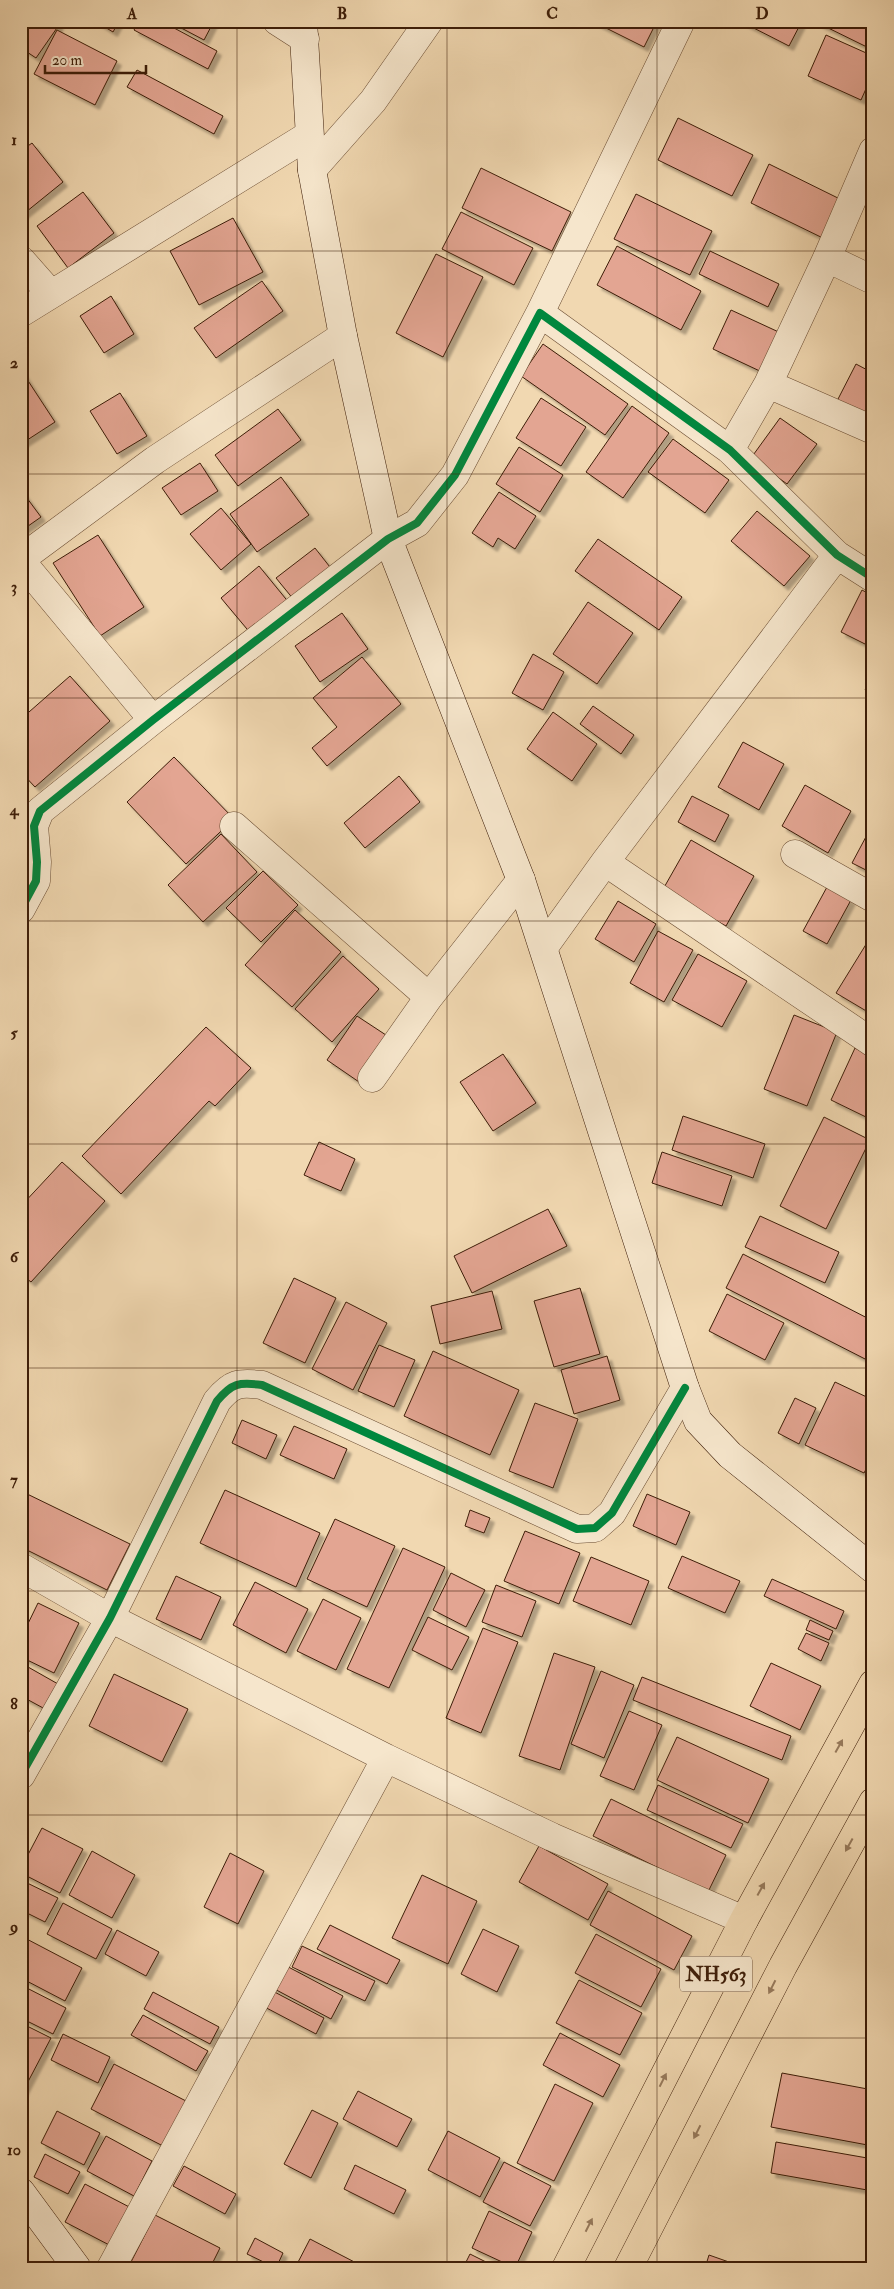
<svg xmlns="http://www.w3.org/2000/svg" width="894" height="2289" font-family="'IM FELL Double Pica',serif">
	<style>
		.building { fill: #e3a592; stroke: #3d1d08; filter: url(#shadow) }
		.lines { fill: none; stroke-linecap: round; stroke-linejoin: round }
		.street-casing { stroke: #6a4c32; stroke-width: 29 }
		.secondary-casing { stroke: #3d1d08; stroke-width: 29 }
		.highway-casing { stroke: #3d1d08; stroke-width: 29 }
		.street { stroke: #f6e6cc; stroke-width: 28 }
		.secondary { stroke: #f6e6cc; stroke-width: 28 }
		.highway { stroke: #f1d8b1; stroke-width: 28 }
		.cycleway-casing { stroke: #f6e6cc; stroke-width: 11 }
		.cycleway { stroke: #00873e; stroke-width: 8 }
		.oneway { fill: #977a5c }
		.grid { fill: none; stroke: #3d1d08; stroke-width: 1; stroke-opacity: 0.55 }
		.labels { text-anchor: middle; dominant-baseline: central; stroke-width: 4; stroke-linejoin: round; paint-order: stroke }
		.shield { fill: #f6e6cc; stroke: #745943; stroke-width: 1 }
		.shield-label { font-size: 20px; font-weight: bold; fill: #3d1d08 }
		.neatline { fill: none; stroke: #3d1d08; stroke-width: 2 }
		.grid-label { font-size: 16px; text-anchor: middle; font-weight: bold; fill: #3d1d08 }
	</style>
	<defs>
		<filter id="shadow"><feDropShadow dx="4.5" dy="4.5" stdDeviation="1" flood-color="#0004"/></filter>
	</defs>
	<rect width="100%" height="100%" fill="#f1d8b1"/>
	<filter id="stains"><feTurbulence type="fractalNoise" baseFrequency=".004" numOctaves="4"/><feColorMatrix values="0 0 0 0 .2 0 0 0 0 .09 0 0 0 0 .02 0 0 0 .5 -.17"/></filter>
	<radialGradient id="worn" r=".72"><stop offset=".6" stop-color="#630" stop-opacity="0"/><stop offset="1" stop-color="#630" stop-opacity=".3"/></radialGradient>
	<path class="building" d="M21,21H54L59,25L36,58L21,48Z
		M95,21H119L113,32Z
		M139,21H161L217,51L208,69L134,30Z
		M168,21H214L204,40Z
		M592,21H657L644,47Z
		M740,21H802L789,46Z
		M814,21H873V50Z
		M57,30L117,61L95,105L34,74Z
		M826,35L873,56V73L861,100L808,76Z
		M137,70L223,116L214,134L127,87Z
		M678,118L753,155L732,196L658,160Z
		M32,143L63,182L21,216V151Z
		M769,164L848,203L829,241L751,203Z
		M481,168L571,212L552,251L462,208Z
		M83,192L114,233L68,268L37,226Z
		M636,194L712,231L690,275L614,239Z
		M461,212L533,248L514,285L442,249Z
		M233,218L263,272L199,305L170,251Z
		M617,246L701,291L681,330L597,285Z
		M710,251L779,284L768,307L699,274Z
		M436,254L483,277L443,357L396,333Z
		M262,281L283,311L216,358L194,328Z
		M111,296L134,334L104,353L80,316Z
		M731,310L783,334L764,373L713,349Z
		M543,344L628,404L605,435L521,376Z
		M856,364L873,373V419L837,401Z
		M21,370L55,422L21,444Z
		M120,393L147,436L117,454L90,411Z
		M541,398L586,427L561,466L516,438Z
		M632,406L669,433L623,498L586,472Z
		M278,409L301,440L238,486L215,455Z
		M780,418L817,444L787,484L751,458Z
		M673,439L729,480L705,513L648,472Z
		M519,447L563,475L540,512L496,484Z
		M200,463L218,491L181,515L162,488Z
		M281,477L309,515L257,552L230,514Z
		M21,490L41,517L21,531Z
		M499,492L536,516L515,549L498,538L493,547L472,533Z
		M221,508L251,544L221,570L190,534Z
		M757,511L810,556L784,586L731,541Z
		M98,535L144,607L100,636L53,563Z
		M598,539L682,597L659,630L575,571Z
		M315,548L337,576L299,606L276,578Z
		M259,566L290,604L252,635L221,598Z
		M862,590L873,596V648L841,632Z
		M588,602L633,633L597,684L553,654Z
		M342,613L368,649L320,682L295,646Z
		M533,654L564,672L543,710L512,693Z
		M362,657L401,704L327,766L312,748L337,727L313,698Z
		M70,676L110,721L35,787L21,772V719Z
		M873,677V695L865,690Z
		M593,706L634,735L621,754L580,724Z
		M553,712L597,744L572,781L527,749Z
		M743,742L784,764L759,810L718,787Z
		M174,757L234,819L186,864L127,802Z
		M399,776L420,802L365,848L344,823Z
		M805,785L851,811L828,853L782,826Z
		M692,796L729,815L715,842L678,822Z
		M868,833L873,836V866L870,872L852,863Z
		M221,834L257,872L203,922L168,885Z
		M691,840L754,876L726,926L662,891Z
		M263,871L298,905L261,942L226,908Z
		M827,887L851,900L827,944L803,931Z
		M618,901L656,924L634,962L595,939Z
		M295,910L341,952L292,1007L245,965Z
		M658,931L693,950L664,1002L630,983Z
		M873,933V1015L836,993Z
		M698,954L747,981L722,1027L672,1000Z
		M343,956L379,989L332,1042L295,1009Z
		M794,1015L837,1032L807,1106L764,1089Z
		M357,1016L392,1039L362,1084L327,1060Z
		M206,1027L251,1068L215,1106L209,1101L121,1194L82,1156Z
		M855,1048L873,1057V1102L866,1117L831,1100Z
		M503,1054L536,1103L493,1131L460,1082Z
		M683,1116L765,1144L753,1178L672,1150Z
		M824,1117L870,1140L826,1229L780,1206Z
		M319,1142L355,1159L341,1191L304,1175Z
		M662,1152L732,1176L722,1206L652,1183Z
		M62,1162L105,1201L31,1282L21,1274V1206Z
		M548,1209L567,1246L472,1293L454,1256Z
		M760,1216L839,1252L825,1283L745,1247Z
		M743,1254L873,1321V1354L869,1361L726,1288Z
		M294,1278L336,1298L305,1363L263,1343Z
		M580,1288L600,1354L554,1367L534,1301Z
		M492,1291L502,1329L440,1344L431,1306Z
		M727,1294L784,1323L765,1360L709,1331Z
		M346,1302L387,1323L353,1390L312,1369Z
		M379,1345L415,1360L394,1407L358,1391Z
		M433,1351L519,1390L490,1455L404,1416Z
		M607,1356L620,1400L574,1414L561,1370Z
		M835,1382L873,1400V1456L864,1473L805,1445Z
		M795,1398L816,1408L799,1444L778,1433Z
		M535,1403L578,1419L553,1488L509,1471Z
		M242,1420L277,1435L266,1459L232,1443Z
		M294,1426L347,1449L334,1479L280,1455Z
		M225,1490L320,1533L296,1587L200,1543Z
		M21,1491L130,1544L107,1590L21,1547Z
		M647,1494L690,1512L676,1545L633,1526Z
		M470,1510L490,1518L484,1533L465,1526Z
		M335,1519L395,1546L367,1607L307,1579Z
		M525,1531L580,1553L559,1604L504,1581Z
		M403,1548L445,1567L389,1688L347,1669Z
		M682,1556L740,1581L725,1613L668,1588Z
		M591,1557L649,1581L631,1625L573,1601Z
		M451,1573L485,1590L466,1627L433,1610Z
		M176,1576L221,1597L201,1640L156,1619Z
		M772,1579L844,1611L836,1629L764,1596Z
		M255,1582L308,1609L286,1653L233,1625Z
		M496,1585L536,1601L522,1637L482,1622Z
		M323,1599L361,1618L336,1670L297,1651Z
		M38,1603L79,1623L54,1673L21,1657V1638Z
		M428,1617L469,1637L452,1670L412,1650Z
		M810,1620L833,1631L829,1640L806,1630Z
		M483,1628L518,1642L481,1733L446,1718Z
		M806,1633L829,1643L821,1661L798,1649Z
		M554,1653L595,1667L560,1770L519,1756Z
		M21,1663L58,1684L45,1709L21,1696Z
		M771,1663L821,1686L800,1730L750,1706Z
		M601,1671L634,1685L604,1758L571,1744Z
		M114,1674L188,1709L162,1762L89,1726Z
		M642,1677L791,1736L782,1760L633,1700Z
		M629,1711L662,1725L634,1790L600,1776Z
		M677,1737L769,1779L748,1823L657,1780Z
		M658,1785L743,1824L731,1848L647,1810Z
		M611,1799L726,1855L708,1892L593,1836Z
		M42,1828L83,1849L60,1893L21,1873V1868Z
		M539,1846L608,1884L588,1920L519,1882Z
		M92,1851L135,1875L112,1918L69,1895Z
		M230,1853L264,1871L238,1924L204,1907Z
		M422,1875L477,1901L448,1964L392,1938Z
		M21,1880L58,1898L45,1922L21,1910Z
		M608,1891L692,1936L674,1970L590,1925Z
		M63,1903L112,1929L96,1959L47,1934Z
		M330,1925L400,1960L387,1984L317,1949Z
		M483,1929L519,1946L497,1992L461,1974Z
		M117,1930L159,1952L146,1976L105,1954Z
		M596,1934L661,1969L641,2007L575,1973Z
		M21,1936L82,1968L65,2001L21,1978Z
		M302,1946L375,1981L365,2001L292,1967Z
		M279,1962L343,1996L331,2019L267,1985Z
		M579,1980L642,2013L620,2055L556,2023Z
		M21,1985L66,2008L53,2034L21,2018Z
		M265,1987L324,2018L316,2034L257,2003Z
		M153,1992L219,2027L210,2044L144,2009Z
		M143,2015L208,2051L196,2071L131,2035Z
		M21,2023L51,2038L21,2095Z
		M560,2033L620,2065L603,2097L543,2065Z
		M63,2034L110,2057L98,2083L51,2060Z
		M114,2064L186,2101L163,2146L91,2109Z
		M782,2073L873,2090V2146L771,2127Z
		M555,2084L593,2103L554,2181L517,2163Z
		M358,2091L412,2119L397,2147L343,2119Z
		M312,2110L338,2123L311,2178L284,2164Z
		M57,2111L100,2133L84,2165L41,2143Z
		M448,2131L500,2158L480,2197L428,2170Z
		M106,2136L152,2161L134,2196L87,2171Z
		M776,2142L873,2159V2191L771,2173Z
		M45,2154L80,2172L68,2194L34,2177Z
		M504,2162L551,2186L530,2226L483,2202Z
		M355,2165L406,2190L394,2214L344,2189Z
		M184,2166L236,2194L225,2214L173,2186Z
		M85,2184L137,2211L117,2249L65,2222Z
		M489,2211L532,2232L515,2268L472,2248Z
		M155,2215L220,2248L210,2268H144L131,2262Z
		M255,2238L283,2253L276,2268L247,2254Z
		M310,2239L366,2268H295Z
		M470,2254L498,2268H463Z
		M709,2255L746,2268H705Z"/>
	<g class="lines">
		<g class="street-casing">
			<path id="street" d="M277,21L305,39
				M312,170L373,101L429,21
				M827,258L873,280
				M21,260L51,294
				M21,313L309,135
				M540,313L681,21
				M768,384L873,430
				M730,450L768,384L827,258L873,151
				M21,559L155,460L343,336
				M21,561L153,720
				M234,826L429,997L521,880
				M795,854L873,898
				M605,862L873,1043
				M21,909L36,881L37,862L34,826L40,811L153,720L388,539L417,523L455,475L540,313L730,450L837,555L873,578
				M544,947L605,862L837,555
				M372,1078L429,997
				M21,1567L110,1618L386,1758L552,1837L744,1920
				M21,1775L110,1618L217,1401C232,1383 239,1382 262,1385L577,1529L595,1528L612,1513L685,1388
				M111,2268L386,1758"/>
		</g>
		<g class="secondary-casing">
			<path id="secondary" d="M303,21L312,170L343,336L388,539L521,880L685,1388L698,1421L730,1455L873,1569
				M21,2192L77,2268"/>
		</g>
		<g class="highway-casing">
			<path id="highway" d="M566,2268L744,1920L873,1684
				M628,2268L783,1966L873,1802"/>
		</g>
		<use href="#street" class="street"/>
		<use href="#secondary" class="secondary"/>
		<use href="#highway" class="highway"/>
		<g class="cycleway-casing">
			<path id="cycleway" d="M21,909L36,881L37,862L34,826L40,811L153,720L388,539L417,523L455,475L540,313L730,450L837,555L873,578
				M21,1775L110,1618L217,1401C232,1383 239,1382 262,1385L577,1529L595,1528L612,1513L685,1388"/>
		</g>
		<use href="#cycleway" class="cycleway"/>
	</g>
	<defs><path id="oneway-solid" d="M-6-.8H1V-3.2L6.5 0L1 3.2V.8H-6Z" transform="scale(1.25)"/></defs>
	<g class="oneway">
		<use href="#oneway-solid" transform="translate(839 1746) rotate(-61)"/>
		<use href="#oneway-solid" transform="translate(849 1845) rotate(119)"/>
		<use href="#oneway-solid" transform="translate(761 1889) rotate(-61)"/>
		<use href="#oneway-solid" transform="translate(772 1987) rotate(117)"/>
		<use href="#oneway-solid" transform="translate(663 2080) rotate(-63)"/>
		<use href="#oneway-solid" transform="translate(697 2132) rotate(117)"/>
		<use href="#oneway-solid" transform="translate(589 2225) rotate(-63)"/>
	</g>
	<path class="grid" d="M237,21V2268M447,21V2268M657,21V2268M21,251H873M21,474H873M21,698H873M21,921H873M21,1144H873M21,1368H873M21,1591H873M21,1815H873M21,2038H873"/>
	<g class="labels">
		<rect class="shield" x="680" y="1956.5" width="72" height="35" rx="4"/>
		<g class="shield-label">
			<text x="716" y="1974">NH563</text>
		</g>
	</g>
	<rect width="894" height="2289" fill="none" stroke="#f1d8b1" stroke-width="55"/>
	<path d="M45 65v8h101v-8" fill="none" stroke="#3d1d08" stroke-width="2.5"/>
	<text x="52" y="65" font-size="15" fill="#3d1d08" stroke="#f6e6cc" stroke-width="4" paint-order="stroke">20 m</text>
	<rect x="28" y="28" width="838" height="2234" class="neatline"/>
	<g class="grid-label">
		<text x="132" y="19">A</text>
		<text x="342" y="19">B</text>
		<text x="552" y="19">C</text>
		<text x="762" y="19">D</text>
		<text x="14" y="145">1</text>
		<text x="14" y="368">2</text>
		<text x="14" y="592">3</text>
		<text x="14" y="815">4</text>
		<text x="14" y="1038">5</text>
		<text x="14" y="1262">6</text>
		<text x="14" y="1485">7</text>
		<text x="14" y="1709">8</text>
		<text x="14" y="1932">9</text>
		<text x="14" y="2155">10</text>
	</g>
	<rect width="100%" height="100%" filter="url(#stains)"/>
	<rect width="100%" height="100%" fill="url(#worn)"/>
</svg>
